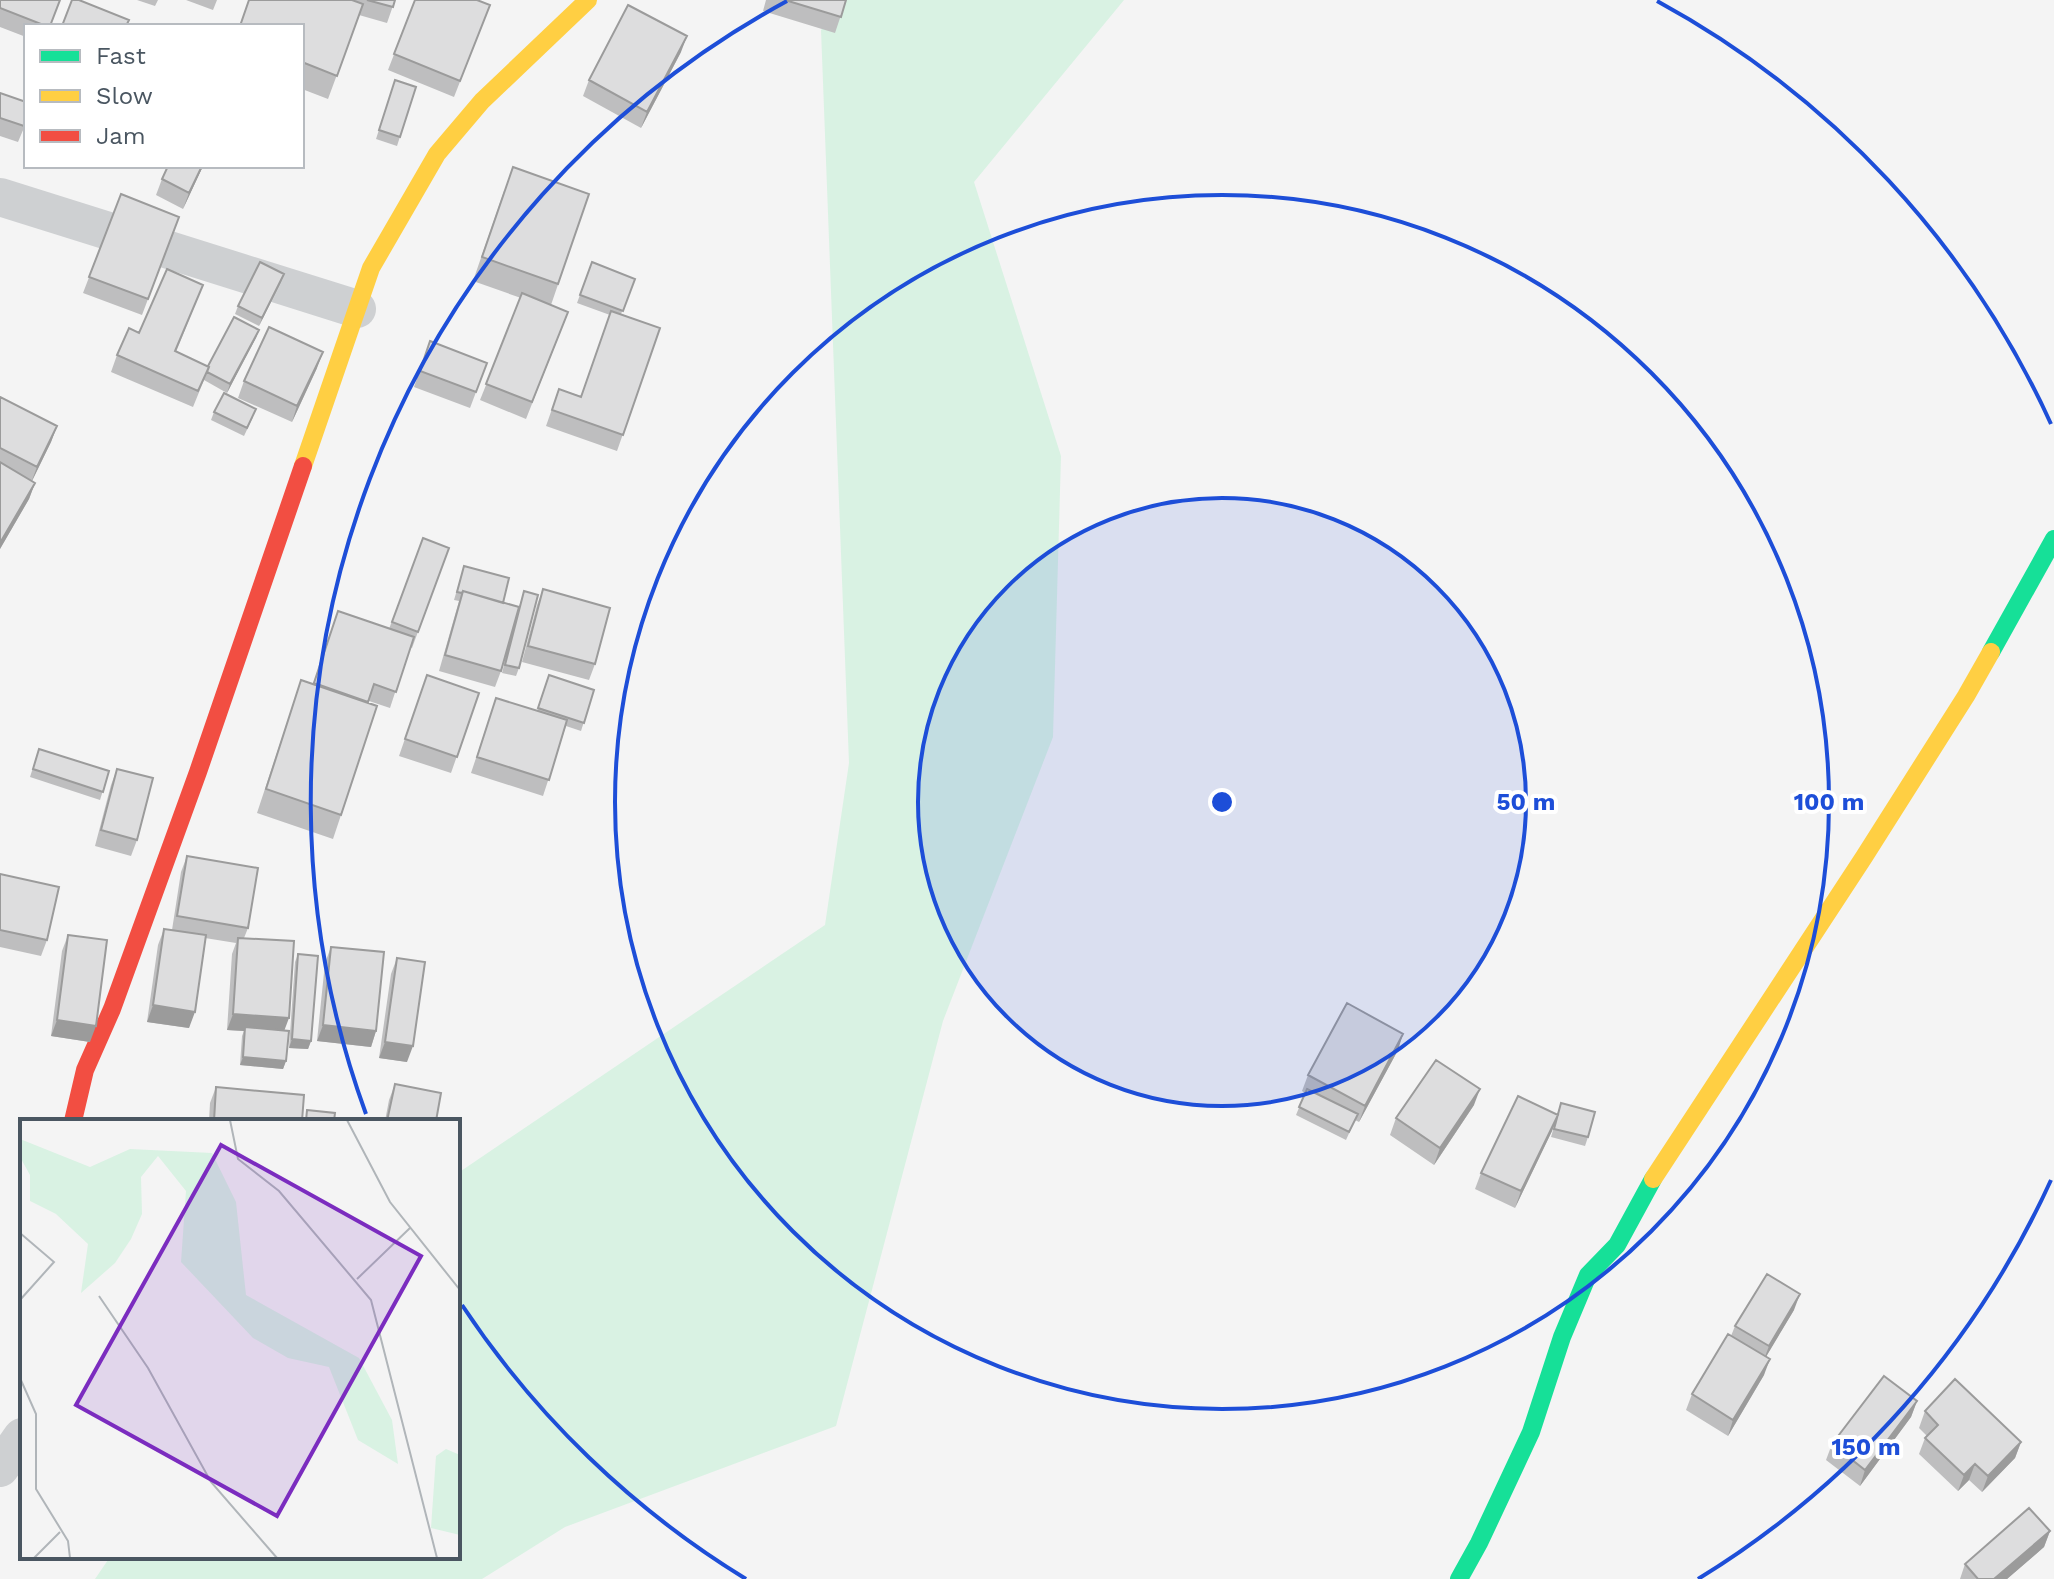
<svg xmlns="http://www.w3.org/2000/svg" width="2054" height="1579" font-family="'Work Sans',sans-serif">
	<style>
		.green { fill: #d9f2e3 }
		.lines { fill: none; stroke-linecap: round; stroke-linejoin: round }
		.street { stroke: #ced0d2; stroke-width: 38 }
		.fast { stroke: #16e098; stroke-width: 18 }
		.slow { stroke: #ffcf43; stroke-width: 18 }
		.jam { stroke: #f24e42; stroke-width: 18 }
		.wall { fill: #bebebf }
		.shaded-wall { fill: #9b9b9b }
		.building { fill: #ddddde; stroke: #9b9b9b; stroke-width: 2 }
		.ring { fill: none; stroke: #1d4ed8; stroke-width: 4 }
		.inset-road { fill: none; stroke: #b0b5b9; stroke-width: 2 }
		.view { fill: #7b2cbf; fill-opacity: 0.15; stroke: #7b2cbf; stroke-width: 4 }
		.inset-edge { fill: none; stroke: #4a5661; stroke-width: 4 }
		.centre { fill: #1d4ed8; stroke: #fff; stroke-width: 4 }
		.ring-label { font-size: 24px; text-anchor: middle; font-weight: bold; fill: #1d4ed8; stroke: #fff; stroke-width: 8; stroke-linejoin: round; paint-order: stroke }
	</style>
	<rect width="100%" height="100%" fill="#f4f4f4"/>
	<path class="green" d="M840,0H1124L974,182L1061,456L1053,737L943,1021L836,1426L565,1527L482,1579H95L110,1557H458V1173L825,925L849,763L821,30Z"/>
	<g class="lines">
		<path class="street" d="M0,197L357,309
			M0,1468L22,1437"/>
		<path class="fast" d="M1991,652L2054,539
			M1459,1579L1479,1543L1531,1432L1562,1337L1588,1275L1617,1245L1653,1179"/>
		<path class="slow" d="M303,466L371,268L437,154L482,101L588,0
			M1653,1179L1864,857L1966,696L1991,652"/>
		<path class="jam" d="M73,1121L85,1070L112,1009L198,772L303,466"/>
	</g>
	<path class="wall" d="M0,0L50,26H26V37L0,27Z
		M137,0H158L155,6Z
		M186,0H217L213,10Z
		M249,0H395L387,23L359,15L328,99L302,89V26Z
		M415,0L490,5L454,97L388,70Z
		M766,0H846L835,33L763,11Z
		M681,52L641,128L583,96L589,80Z
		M395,80L416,87L397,146L376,139Z
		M0,93L26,123L18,142L0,136Z
		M203,166L183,209L156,195L162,179Z
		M504,191L589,194L551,305L562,328L526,419L480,400L521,298L473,281Z
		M121,194L179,217L142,315L83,293Z
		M592,262L635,279L621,314L660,328L617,451L546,426L559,389L581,396L610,315L577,303Z
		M284,274L259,326L235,314L238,306Z
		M203,285L176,352L208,366L259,330L227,393L204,380L193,407L111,372L117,355L139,333Z
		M430,341L487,363L470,408L414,387Z
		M317,368L292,422L238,398L244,381Z
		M0,397L57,426L51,442L32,481L35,483L29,499L0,549Z
		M214,412L253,417L244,436L211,420Z
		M423,538L449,548L412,648L410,647L390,708L369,701L341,815L333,839L257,813L301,680L313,684L338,611L389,629Z
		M464,566L503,603L519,607L524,591L519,668L516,676L502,673L518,611L501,671L495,687L439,671L459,601L454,600Z
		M543,589L595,664L589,680L522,662L537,605Z
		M427,675L479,693L451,773L399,756Z
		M549,675L594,690L581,731L566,726L543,796L471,773L496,698L537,711Z
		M39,749L109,771L100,800L30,777Z
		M117,769L137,840L131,856L95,846L111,785Z
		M187,856L248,928L244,938L284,1031L286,1061L283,1069L240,1065L242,1036L244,1031L227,1030L232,954L236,943L205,938L189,1028L147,1022L158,945L164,929L172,930L181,872Z
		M0,874L47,940L41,956L0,947Z
		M68,935L90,1042L51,1036L62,951Z
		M331,947L376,1031L371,1047L317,1041L325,963Z
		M298,954L311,1041L308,1049L289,1048L295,962Z
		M397,958L407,1062L379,1058L391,974Z
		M1398,1050L1359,1122L1355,1120L1346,1140L1296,1115L1305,1093L1302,1091L1308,1075Z
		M395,1084L436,1121H385L389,1100Z
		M216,1087L302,1121H209L210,1103Z
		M1561,1103L1588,1137L1585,1146L1551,1137L1557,1117L1552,1131L1515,1208L1475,1189L1481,1173L1557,1115Z
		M1474,1105L1434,1165L1390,1135L1396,1118Z
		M1794,1310L1766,1356L1764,1375L1728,1436L1686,1410L1692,1394L1731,1336L1735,1326Z
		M1917,1401L1911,1417L1860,1486L1826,1460L1832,1444Z
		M1925,1411L2021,1442L2015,1458L1982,1492L1969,1480L1958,1491L1919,1454L1925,1438L1927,1436L1919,1428Z
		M2050,1531L2044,1547L2007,1579H1960L1965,1564Z"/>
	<path class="shaded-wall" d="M687,36L681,52L641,128L647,112Z
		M202,166H203L183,209L189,193Z
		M284,274L281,282L259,326L262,318Z
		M259,330L256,338L227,393L230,384Z
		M323,352L317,368L292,422L297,406Z
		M57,426L51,442L31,483L37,467Z
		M35,483L29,499L0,549V543Z
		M153,1005L195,1012L189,1028L147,1022Z
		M233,1014L289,1018L283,1034L245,1027L244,1031L227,1030Z
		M57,1020L96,1026L90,1042L51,1036Z
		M323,1025L376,1031L371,1047L317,1041Z
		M1403,1034L1398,1050L1359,1122L1365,1106Z
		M292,1039L311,1041L308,1049L289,1048Z
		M385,1042L413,1046L407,1062L379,1058Z
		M243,1057L286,1061L283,1069L240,1065Z
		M1480,1089L1474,1105L1434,1165L1440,1148Z
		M1558,1115L1552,1131L1515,1208L1521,1191Z
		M1800,1294L1794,1310L1763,1362L1769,1346Z
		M1770,1359L1764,1375L1728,1436L1733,1420Z
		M1917,1401L1911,1417L1860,1486L1865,1470Z
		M2021,1442L2015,1458L1982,1492L1988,1476Z
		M1975,1464L1969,1480L1958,1491L1964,1475Z
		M2050,1531L2044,1547L2007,1579H1994Z"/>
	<path class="building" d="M0,0H60L50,26H46L0,8Z
		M72,0H79L129,20L126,26H62Z
		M249,0H352L363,4L337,76L302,62V26H240Z
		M367,0H395L393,7Z
		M415,0H477L490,5L460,81L394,54Z
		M785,0H846L841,17Z
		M628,5L687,36L647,112L589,80Z
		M395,80L416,87L400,137L379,130Z
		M0,93L26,102V121L24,126L0,118Z
		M168,166H202L189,193L162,179Z
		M513,167L589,194L558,284L482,257Z
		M121,194L179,217L148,299L89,277Z
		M260,262L284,274L262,318L238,306Z
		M592,262L635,279L623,311L580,295Z
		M167,269L203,285L175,351L209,367L198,391L117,355L129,328L139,333Z
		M522,293L568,312L532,402L486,384Z
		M611,311L660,328L623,435L552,410L559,389L581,397Z
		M234,317L259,330L230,384L207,372L209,367L208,366Z
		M269,327L323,352L297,406L244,381Z
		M430,341L487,363L476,392L420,371Z
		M224,393L256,409L247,428L214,412Z
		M0,397L57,426L37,467L0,448Z
		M0,462L35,483L0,543Z
		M423,538L449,548L418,632L392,622Z
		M464,566L509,578L503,603L463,591L462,593L457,592Z
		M543,589L610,608L595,664L528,646Z
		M463,591L519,607L501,671L445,655Z
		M524,591L538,595L519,668L505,665Z
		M338,611L414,637L396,692L374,684L368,702L314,683Z
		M427,675L479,693L457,757L405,739Z
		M549,675L594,690L584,723L538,708Z
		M301,680L377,706L341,815L266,789Z
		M496,698L567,720L549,780L477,757Z
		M39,749L109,771L103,792L33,769Z
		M117,769L153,778L137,840L101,830Z
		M187,856L258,868L248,928L177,916Z
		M0,874L59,887L47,940L0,930Z
		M164,929L206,935L195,1012L153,1005Z
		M68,935L107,940L96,1026L57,1020Z
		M238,938L294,941L289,1018L233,1014Z
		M331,947L384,952L376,1031L323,1025Z
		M298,954L318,956L311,1041L292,1039Z
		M397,958L425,962L413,1046L385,1042Z
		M1347,1003L1403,1034L1365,1106L1308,1075Z
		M245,1027L289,1031L286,1061L243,1057Z
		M1436,1060L1480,1089L1440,1148L1396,1118Z
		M395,1084L441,1093L436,1121H387Z
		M216,1087L304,1095L302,1121H214Z
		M1307,1089L1358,1114L1349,1132L1299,1107Z
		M1518,1096L1558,1115L1521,1191L1481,1173Z
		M1561,1103L1595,1112L1588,1137L1554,1129Z
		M307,1110L335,1113L334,1121H306Z
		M1767,1274L1800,1294L1769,1346L1735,1326Z
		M1728,1334L1770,1359L1733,1420L1692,1394Z
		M1884,1376L1917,1401L1865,1470L1832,1444Z
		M1955,1379L2021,1442L1988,1476L1975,1464L1964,1475L1925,1438L1938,1425L1925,1411Z
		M2029,1508L2050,1531L1994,1579H1978L1965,1564Z"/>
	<circle cx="1222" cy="802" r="304" fill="#1d4ed8" fill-opacity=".12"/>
	<g class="ring">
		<circle cx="1222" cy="802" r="304"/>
		<circle cx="1222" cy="802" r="607"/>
		<path d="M2051 1180A911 911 0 0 1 1698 1579M746 1579A911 911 0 0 1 462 1305M366 1114A911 911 0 0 1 787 1M1657 1A911 911 0 0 1 2051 424"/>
	</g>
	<g transform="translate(20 1119)">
		<rect width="440" height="440" fill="#f4f4f4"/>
		<path d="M0,20L70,48L110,30L192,34L216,83L226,176L339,239L372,301L378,345L338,321L309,248L268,239L233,219L161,143L166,72L138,37L121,58L122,95L111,120L95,144L61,174L68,125L36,95L10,82V56L0,38ZM426,330L440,336V416L411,409L416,337Z" fill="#d9f2e3"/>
		<path class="inset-road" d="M210,1L218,40L259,72L351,181L417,439M327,1L370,83L440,171M0,114L34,143L0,181M337,160L391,108M79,177L128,249L191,363L257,439M0,259L16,295V370L48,422L50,439M14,439L40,413"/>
		<path class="view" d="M201,26L401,137L257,397L56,286Z"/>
		<rect width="440" height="440" class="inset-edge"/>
	</g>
	<circle cx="1222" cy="802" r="12" class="centre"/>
	<g class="ring-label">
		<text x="1526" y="810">50 m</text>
		<text x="1829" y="810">100 m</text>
		<text x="1866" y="1455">150 m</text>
	</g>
	<rect x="24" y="24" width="280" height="144" fill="#ffffff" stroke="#b7bbc0" stroke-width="2"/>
	<rect x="40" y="50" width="40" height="12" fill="#16e098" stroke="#b7bbc0" stroke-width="2"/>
	<text x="96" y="64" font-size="24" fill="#4a5661">Fast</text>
	<rect x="40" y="90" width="40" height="12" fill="#ffcf43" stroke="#b7bbc0" stroke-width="2"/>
	<text x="96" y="104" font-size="24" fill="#4a5661">Slow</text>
	<rect x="40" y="130" width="40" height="12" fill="#f24e42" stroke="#b7bbc0" stroke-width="2"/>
	<text x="96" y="144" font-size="24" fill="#4a5661">Jam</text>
</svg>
